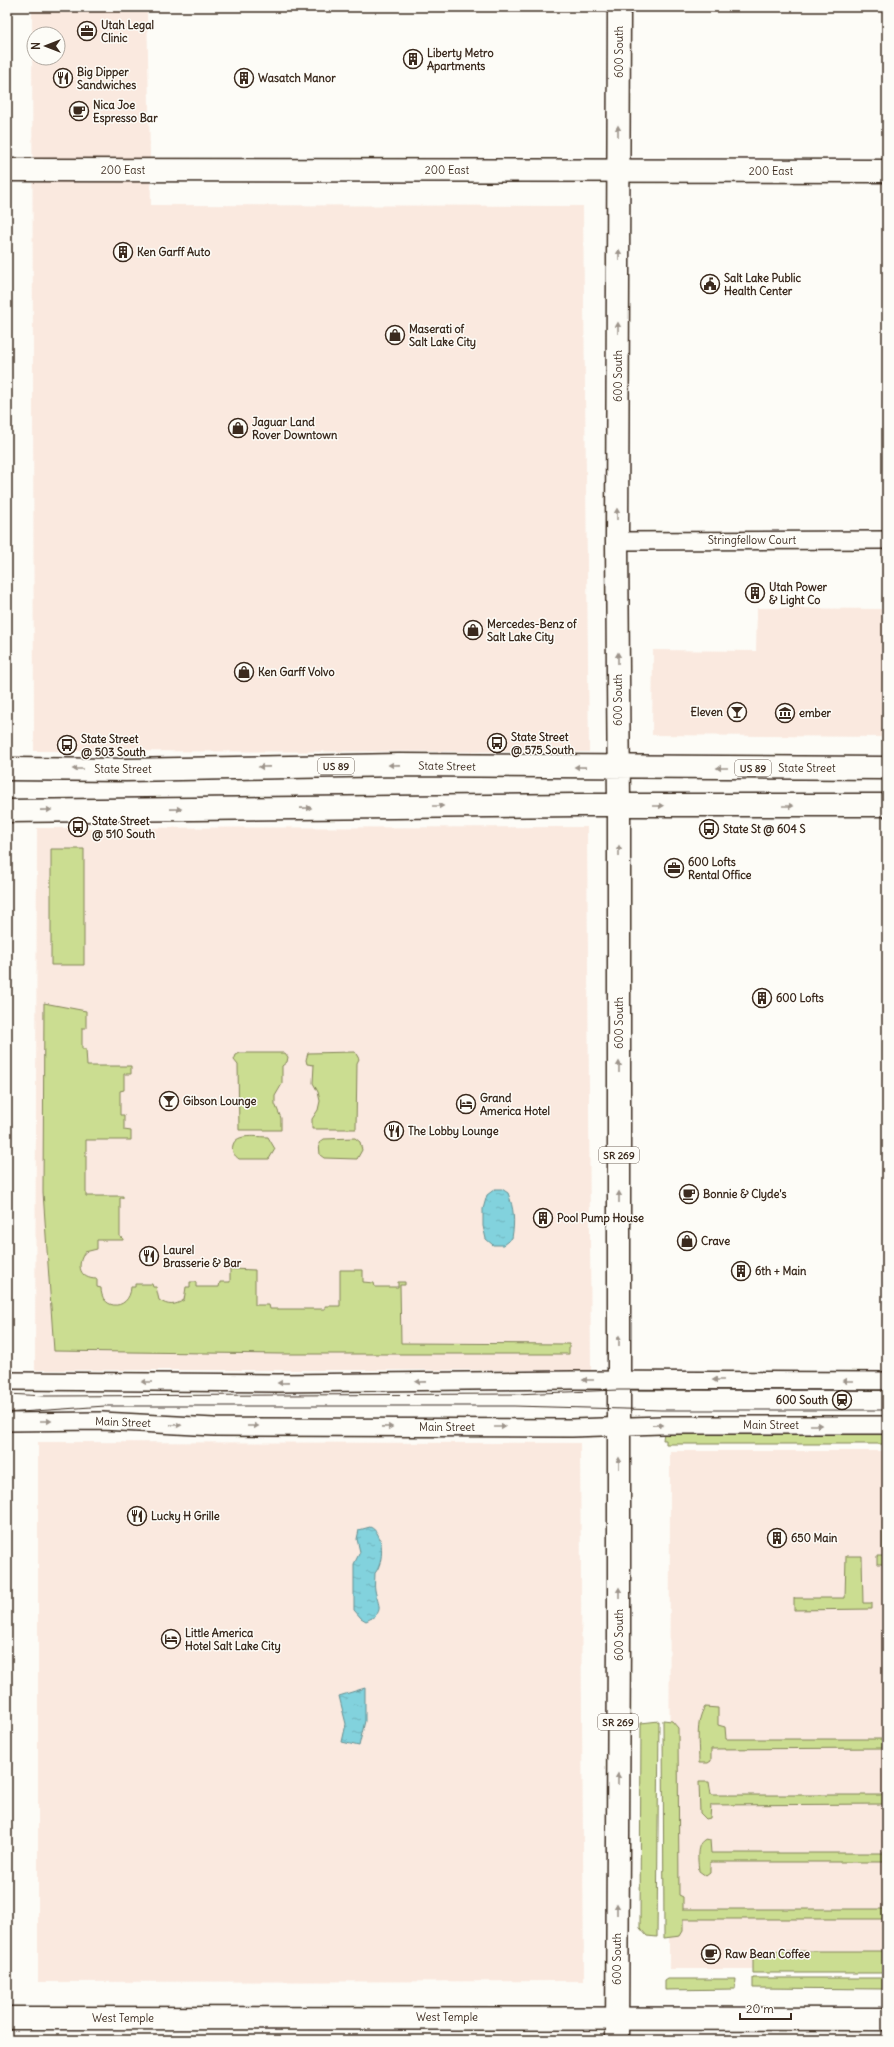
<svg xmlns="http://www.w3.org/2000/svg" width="894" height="2047" font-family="Delius,sans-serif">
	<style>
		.built { fill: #fae9df; fill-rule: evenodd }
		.green { fill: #cbdd91; stroke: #838458 }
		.water { fill: url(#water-ripples); stroke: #668f91 }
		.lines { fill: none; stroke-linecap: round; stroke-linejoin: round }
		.street-casing { stroke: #3b2a1e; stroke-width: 20 }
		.secondary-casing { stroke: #3b2a1e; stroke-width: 25 }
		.primary-casing { stroke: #3b2a1e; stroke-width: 25 }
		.street { stroke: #fdfcf7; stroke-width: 17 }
		.secondary { stroke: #fdfcf7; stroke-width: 22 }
		.primary { stroke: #fdfcf7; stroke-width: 22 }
		.tram { stroke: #3b2a1e; stroke-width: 1 }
		.oneway { fill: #9c938a }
		.labels { text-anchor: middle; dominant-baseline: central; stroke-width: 3; stroke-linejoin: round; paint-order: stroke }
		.shield { fill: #fdfcf7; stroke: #75695f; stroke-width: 1 }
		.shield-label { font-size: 10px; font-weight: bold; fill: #3b2a1e }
		.poi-label { font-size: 11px; font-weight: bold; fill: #3b2a1e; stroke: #fdfcf7; text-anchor: start }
		.street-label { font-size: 11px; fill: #3b2a1e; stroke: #fdfcf7 }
	</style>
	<defs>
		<pattern id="water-ripples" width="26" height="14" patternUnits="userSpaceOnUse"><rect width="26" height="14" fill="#82d2dd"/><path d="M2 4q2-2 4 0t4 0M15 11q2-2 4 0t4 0" fill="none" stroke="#71b4bd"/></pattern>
	</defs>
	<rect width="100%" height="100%" fill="#fdfcf7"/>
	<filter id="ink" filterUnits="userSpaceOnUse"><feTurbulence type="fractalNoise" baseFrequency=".025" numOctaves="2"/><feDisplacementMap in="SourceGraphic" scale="8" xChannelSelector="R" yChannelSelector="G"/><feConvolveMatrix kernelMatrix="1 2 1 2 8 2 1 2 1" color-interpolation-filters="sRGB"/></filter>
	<g filter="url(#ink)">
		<path class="built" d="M32,7H147L151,205L583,206L589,752L34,751ZM34,34H58V58H34Z
			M757,608L887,609V737L652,735L653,650L756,651Z
			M587,827L591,1370H35L37,828Z
			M38,1442L580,1443L584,1981L38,1982Z
			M670,1451H887V1969H669Z"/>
		<path class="green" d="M51,849H84V965H51Z
			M44,1003L86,1011V1028H82V1049H86L87,1066H131V1074H124V1090L120,1091V1115H124V1130L131,1131V1140H86V1196H123V1198H120V1237L123,1238V1240H97V1249L85,1252C76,1265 79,1279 97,1279V1287L101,1288C101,1311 130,1311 131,1287H135V1284H152L153,1287H156L159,1300C168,1306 174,1306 184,1300L186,1287H190V1282H196V1287H219L220,1282H230V1269L255,1270V1305H269L270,1309H325V1306H340V1270H363V1282L374,1283L375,1287H398V1282H405V1285H400L401,1343L569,1344V1354H282L54,1351L43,1192Z
			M355,1052L359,1059L357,1063L356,1129H312V1119L318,1110L320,1101L318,1092L313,1083L314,1065L307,1064L306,1060L308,1053Z
			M240,1053H285L288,1057L287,1062L282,1066V1084L275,1096V1104L281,1118V1130H239L238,1065L234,1060L236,1055Z
			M268,1137L275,1149L269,1159H239C234,1155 231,1152 233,1145C236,1133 258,1137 268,1137Z
			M355,1138L360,1142L362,1150L357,1159L324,1158L320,1155L319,1143L324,1139Z
			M887,1431V1444H666V1440H663L664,1432Z
			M883,1521H887V1564H877V1556H883Z
			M846,1556H862L863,1603H872V1609L794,1610V1598H845Z
			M705,1707L718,1708V1725L725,1727L726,1739H887V1748L711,1749V1761L708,1763H699C699,1746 695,1721 705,1707Z
			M663,1720L672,1721L678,1728L679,1895L683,1897V1909H887V1919H683V1931L680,1936L664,1938Z
			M659,1721L657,1937L647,1936L640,1928L641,1723Z
			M699,1782H709L711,1795H887V1804L711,1805L710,1818L706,1819L700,1813Z
			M706,1839L710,1840L711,1853H887V1862H710V1873L706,1876L699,1871C698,1861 695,1843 706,1839Z
			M756,1951H887V1973H753V1953Z
			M753,1978H887V1989L753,1988Z
			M668,1979H736L735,1989L665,1990V1981Z"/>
		<path class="water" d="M495,1189H502L508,1193C514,1209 515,1221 512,1238L503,1245H493L486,1239L483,1226V1209L487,1195Z
			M370,1527C385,1533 384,1563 375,1573C375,1578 374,1585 375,1590C378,1606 386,1612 366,1621L361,1618L354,1610V1564L360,1552L357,1539L359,1530Z
			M365,1688V1721L359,1746L342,1742L346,1724L339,1696Z"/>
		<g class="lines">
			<g class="street-casing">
				<path id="street" d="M617,541L887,540
					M7,1381L278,1383L572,1380L887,1381
					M7,1422L102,1421L214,1427L572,1428L661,1425H887"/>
			</g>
			<g class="secondary-casing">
				<path id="secondary" d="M7,170L887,171
					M7,2018L887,2019"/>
			</g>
			<g class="primary-casing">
				<path id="primary" d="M7,769L126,770L399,765L887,768
					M7,811L578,805H887
					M617,2040L619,1636V805L617,541L619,7"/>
			</g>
			<use href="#street" class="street"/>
			<use href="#secondary" class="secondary"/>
			<use href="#primary" class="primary"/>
			<path class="tram" d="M7,1394L45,1396L514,1394L619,1390H887
				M7,1413L105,1406H514L661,1410H887"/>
		</g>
		<defs><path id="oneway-solid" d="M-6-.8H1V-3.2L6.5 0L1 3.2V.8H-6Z"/></defs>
		<g class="oneway">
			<use href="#oneway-solid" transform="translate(618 131) rotate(-90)"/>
			<use href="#oneway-solid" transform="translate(619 255) rotate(-90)"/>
			<use href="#oneway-solid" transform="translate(618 328) rotate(-90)"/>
			<use href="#oneway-solid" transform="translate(617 514) rotate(-90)"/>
			<use href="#oneway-solid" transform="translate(618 658) rotate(-90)"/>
			<use href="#oneway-solid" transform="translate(394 765) rotate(179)"/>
			<use href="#oneway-solid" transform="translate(264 767) rotate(179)"/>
			<use href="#oneway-solid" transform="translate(580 767) rotate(-179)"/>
			<use href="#oneway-solid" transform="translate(722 768) rotate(-180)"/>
			<use href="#oneway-solid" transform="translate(78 769) rotate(-180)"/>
			<use href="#oneway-solid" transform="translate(438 806)"/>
			<use href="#oneway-solid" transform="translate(658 806)"/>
			<use href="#oneway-solid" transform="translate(788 806)"/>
			<use href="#oneway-solid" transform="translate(306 808) rotate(-1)"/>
			<use href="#oneway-solid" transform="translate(176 809) rotate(-1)"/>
			<use href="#oneway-solid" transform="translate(46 810) rotate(-1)"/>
			<use href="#oneway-solid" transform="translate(619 851) rotate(-90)"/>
			<use href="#oneway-solid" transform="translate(619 1067) rotate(-90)"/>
			<use href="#oneway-solid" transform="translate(619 1197) rotate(-90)"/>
			<use href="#oneway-solid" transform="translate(619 1341) rotate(-90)"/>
			<use href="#oneway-solid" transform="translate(588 1380) rotate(180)"/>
			<use href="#oneway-solid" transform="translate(718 1380) rotate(-180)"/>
			<use href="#oneway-solid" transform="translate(848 1381) rotate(-180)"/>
			<use href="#oneway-solid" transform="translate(147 1382) rotate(-180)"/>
			<use href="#oneway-solid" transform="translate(421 1382) rotate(179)"/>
			<use href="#oneway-solid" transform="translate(283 1383) rotate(179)"/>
			<use href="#oneway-solid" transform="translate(46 1421)"/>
			<use href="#oneway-solid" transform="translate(176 1425) rotate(3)"/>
			<use href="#oneway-solid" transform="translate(658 1425) rotate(-1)"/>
			<use href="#oneway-solid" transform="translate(816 1425)"/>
			<use href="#oneway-solid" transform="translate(253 1426)"/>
			<use href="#oneway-solid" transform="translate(387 1427) rotate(1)"/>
			<use href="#oneway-solid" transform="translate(500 1427)"/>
			<use href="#oneway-solid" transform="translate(619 1463) rotate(-90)"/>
			<use href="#oneway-solid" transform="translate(619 1593) rotate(-90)"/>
			<use href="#oneway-solid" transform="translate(618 1779) rotate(-90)"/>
			<use href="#oneway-solid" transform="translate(617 1909) rotate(-90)"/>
		</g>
	</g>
	<defs>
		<g id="office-ring" transform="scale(1)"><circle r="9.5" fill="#fdfcf7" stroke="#3b2a1e" stroke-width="1.5"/><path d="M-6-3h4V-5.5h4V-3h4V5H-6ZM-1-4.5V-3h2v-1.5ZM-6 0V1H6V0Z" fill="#3b2a1e"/></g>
		<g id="building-ring" transform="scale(1)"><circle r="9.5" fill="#fdfcf7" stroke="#3b2a1e" stroke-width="1.5"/><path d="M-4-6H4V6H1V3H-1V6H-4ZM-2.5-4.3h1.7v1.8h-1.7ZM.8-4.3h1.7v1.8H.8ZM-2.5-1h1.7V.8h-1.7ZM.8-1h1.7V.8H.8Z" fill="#3b2a1e"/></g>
		<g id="restaurant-ring" transform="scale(1)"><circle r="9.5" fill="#fdfcf7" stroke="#3b2a1e" stroke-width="1.5"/><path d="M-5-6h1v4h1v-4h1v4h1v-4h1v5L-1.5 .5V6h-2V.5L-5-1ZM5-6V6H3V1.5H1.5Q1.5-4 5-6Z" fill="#3b2a1e"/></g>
		<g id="cafe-ring" transform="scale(1)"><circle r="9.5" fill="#fdfcf7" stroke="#3b2a1e" stroke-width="1.5"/><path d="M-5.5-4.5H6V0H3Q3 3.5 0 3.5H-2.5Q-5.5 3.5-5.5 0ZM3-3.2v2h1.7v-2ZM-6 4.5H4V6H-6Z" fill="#3b2a1e"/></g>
		<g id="civic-ring" transform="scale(1)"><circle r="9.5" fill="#fdfcf7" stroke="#3b2a1e" stroke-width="1.5"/><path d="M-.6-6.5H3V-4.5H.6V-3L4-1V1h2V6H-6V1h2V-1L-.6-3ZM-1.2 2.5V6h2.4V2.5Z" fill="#3b2a1e"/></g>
		<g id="shop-ring" transform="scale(1)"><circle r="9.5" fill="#fdfcf7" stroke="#3b2a1e" stroke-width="1.5"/><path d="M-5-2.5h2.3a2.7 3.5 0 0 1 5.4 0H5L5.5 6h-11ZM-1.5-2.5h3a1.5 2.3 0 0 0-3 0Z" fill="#3b2a1e"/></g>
		<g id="bar-ring" transform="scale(1)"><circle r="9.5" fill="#fdfcf7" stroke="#3b2a1e" stroke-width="1.5"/><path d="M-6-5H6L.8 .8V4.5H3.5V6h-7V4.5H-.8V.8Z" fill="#3b2a1e"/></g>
		<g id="museum-ring" transform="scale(1)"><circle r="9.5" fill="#fdfcf7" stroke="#3b2a1e" stroke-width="1.5"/><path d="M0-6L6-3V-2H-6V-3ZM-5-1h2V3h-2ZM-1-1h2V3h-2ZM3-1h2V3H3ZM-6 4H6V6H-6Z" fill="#3b2a1e"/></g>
		<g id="bus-ring" transform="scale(1)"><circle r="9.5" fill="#fdfcf7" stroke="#3b2a1e" stroke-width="1.5"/><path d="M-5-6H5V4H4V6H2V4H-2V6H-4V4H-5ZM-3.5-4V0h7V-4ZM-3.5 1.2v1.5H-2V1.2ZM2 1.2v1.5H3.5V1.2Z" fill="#3b2a1e"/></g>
		<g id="hotel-ring" transform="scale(1)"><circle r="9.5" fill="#fdfcf7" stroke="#3b2a1e" stroke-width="1.5"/><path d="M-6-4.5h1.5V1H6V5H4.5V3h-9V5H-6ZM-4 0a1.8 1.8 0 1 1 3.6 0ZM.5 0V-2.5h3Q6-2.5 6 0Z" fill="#3b2a1e"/></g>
		<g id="station-ring" transform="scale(1)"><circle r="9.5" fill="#fdfcf7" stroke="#3b2a1e" stroke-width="1.5"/><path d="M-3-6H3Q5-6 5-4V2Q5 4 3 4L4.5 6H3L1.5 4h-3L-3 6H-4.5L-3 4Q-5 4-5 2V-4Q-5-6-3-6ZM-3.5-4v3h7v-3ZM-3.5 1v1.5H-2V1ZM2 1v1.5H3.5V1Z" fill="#3b2a1e"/></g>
	</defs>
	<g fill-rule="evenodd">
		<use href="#office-ring" x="87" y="31"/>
		<use href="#building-ring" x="413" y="59"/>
		<use href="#restaurant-ring" x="63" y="78"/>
		<use href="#building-ring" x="244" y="78"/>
		<use href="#cafe-ring" x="79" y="111"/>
		<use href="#building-ring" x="123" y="252"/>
		<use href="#civic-ring" x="710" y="284"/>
		<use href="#shop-ring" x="395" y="335"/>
		<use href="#shop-ring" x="238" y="428"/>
		<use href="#building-ring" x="755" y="593"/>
		<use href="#shop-ring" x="473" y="630"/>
		<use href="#shop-ring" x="244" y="672"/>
		<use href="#bar-ring" x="737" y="712"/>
		<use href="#museum-ring" x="785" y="713"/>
		<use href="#bus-ring" x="497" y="743"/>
		<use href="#bus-ring" x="67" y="745"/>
		<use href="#bus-ring" x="78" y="827"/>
		<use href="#bus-ring" x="709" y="829"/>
		<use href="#office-ring" x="674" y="868"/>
		<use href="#building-ring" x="762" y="998"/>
		<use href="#bar-ring" x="169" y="1101"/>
		<use href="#hotel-ring" x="466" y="1104"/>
		<use href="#restaurant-ring" x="394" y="1131"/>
		<use href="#cafe-ring" x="689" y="1194"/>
		<use href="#building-ring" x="543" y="1218"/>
		<use href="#shop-ring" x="687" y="1241"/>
		<use href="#restaurant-ring" x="149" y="1256"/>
		<use href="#building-ring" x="741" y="1271"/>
		<use href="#station-ring" x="842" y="1400"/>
		<use href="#restaurant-ring" x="137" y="1516"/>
		<use href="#building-ring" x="777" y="1538"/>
		<use href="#hotel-ring" x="171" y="1639"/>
		<use href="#cafe-ring" x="711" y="1954"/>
	</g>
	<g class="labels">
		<g class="shield">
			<rect x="318" y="758" width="36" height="16" rx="3"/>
			<rect x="735" y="760" width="36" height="16" rx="3"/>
			<rect x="599" y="1147" width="40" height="16" rx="3"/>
			<rect x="598" y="1714" width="40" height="16" rx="3"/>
		</g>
		<g class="shield-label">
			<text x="336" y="766">US 89</text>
			<text x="753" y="768">US 89</text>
			<text x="619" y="1155">SR 269</text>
			<text x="618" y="1722">SR 269</text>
		</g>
		<g class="poi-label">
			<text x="101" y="25">Utah Legal<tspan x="101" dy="13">Clinic</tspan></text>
			<text x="427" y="53">Liberty Metro<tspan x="427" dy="13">Apartments</tspan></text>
			<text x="77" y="72">Big Dipper<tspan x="77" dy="13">Sandwiches</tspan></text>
			<text x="258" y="78">Wasatch Manor</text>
			<text x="93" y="105">Nica Joe<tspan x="93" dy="13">Espresso Bar</tspan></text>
			<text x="137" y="252">Ken Garff Auto</text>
			<text x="724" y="278">Salt Lake Public<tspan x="724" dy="13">Health Center</tspan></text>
			<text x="409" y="329">Maserati of<tspan x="409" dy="13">Salt Lake City</tspan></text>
			<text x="252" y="422">Jaguar Land<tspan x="252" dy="13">Rover Downtown</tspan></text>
			<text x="769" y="587">Utah Power<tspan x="769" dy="13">&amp; Light Co</tspan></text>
			<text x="487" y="624">Mercedes-Benz of<tspan x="487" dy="13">Salt Lake City</tspan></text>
			<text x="258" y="672">Ken Garff Volvo</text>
			<text x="723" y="712" text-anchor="end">Eleven</text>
			<text x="799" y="713">ember</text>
			<text x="511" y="737">State Street<tspan x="511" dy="13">@ 575 South</tspan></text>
			<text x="81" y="739">State Street<tspan x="81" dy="13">@ 503 South</tspan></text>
			<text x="92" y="821">State Street<tspan x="92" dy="13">@ 510 South</tspan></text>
			<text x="723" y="829">State St @ 604 S</text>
			<text x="688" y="862">600 Lofts<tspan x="688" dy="13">Rental Office</tspan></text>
			<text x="776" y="998">600 Lofts</text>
			<text x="480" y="1098">Grand<tspan x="480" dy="13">America Hotel</tspan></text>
			<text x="183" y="1101">Gibson Lounge</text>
			<text x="408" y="1131">The Lobby Lounge</text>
			<text x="703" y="1194">Bonnie &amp; Clyde's</text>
			<text x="557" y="1218">Pool Pump House</text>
			<text x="701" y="1241">Crave</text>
			<text x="163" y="1250">Laurel<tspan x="163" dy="13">Brasserie &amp; Bar</tspan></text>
			<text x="755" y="1271">6th + Main</text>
			<text x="828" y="1400" text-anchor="end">600 South</text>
			<text x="151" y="1516">Lucky H Grille</text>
			<text x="791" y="1538">650 Main</text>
			<text x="185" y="1633">Little America<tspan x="185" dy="13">Hotel Salt Lake City</tspan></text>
			<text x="725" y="1954">Raw Bean Coffee</text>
		</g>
		<g class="street-label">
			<text transform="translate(619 52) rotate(-90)">600 South</text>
			<text x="123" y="170">200 East</text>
			<text x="447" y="170">200 East</text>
			<text x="771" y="171">200 East</text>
			<text transform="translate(618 376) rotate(-90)">600 South</text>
			<text x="752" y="540">Stringfellow Court</text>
			<text transform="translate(618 700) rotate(-90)">600 South</text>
			<text transform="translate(447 766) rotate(1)">State Street</text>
			<text x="807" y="768">State Street</text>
			<text x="123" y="769">State Street</text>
			<text transform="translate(619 1023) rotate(-90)">600 South</text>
			<text transform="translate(123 1422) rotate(2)">Main Street</text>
			<text x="771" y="1425">Main Street</text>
			<text x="447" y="1427">Main Street</text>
			<text transform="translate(619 1635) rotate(-90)">600 South</text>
			<text transform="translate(617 1959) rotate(-90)">600 South</text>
			<text x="447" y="2017">West Temple</text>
			<text x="123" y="2018">West Temple</text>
		</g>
	</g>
	<rect width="894" height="2047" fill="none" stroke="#fdfcf7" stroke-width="24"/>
	<rect x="12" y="12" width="870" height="2023" fill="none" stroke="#3b2a1e" stroke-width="1.5" filter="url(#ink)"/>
	<g transform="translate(46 46) rotate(270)"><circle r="19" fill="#fdfcf7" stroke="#afa8a0"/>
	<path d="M0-3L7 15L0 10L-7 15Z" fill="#3b2a1e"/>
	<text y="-6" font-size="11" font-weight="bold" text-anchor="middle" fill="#3b2a1e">N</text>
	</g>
	<path d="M740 2013v6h51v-6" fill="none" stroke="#3b2a1e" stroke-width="2"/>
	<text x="746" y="2013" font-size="12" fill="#3b2a1e" stroke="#fdfcf7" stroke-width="3" paint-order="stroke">20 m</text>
</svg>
